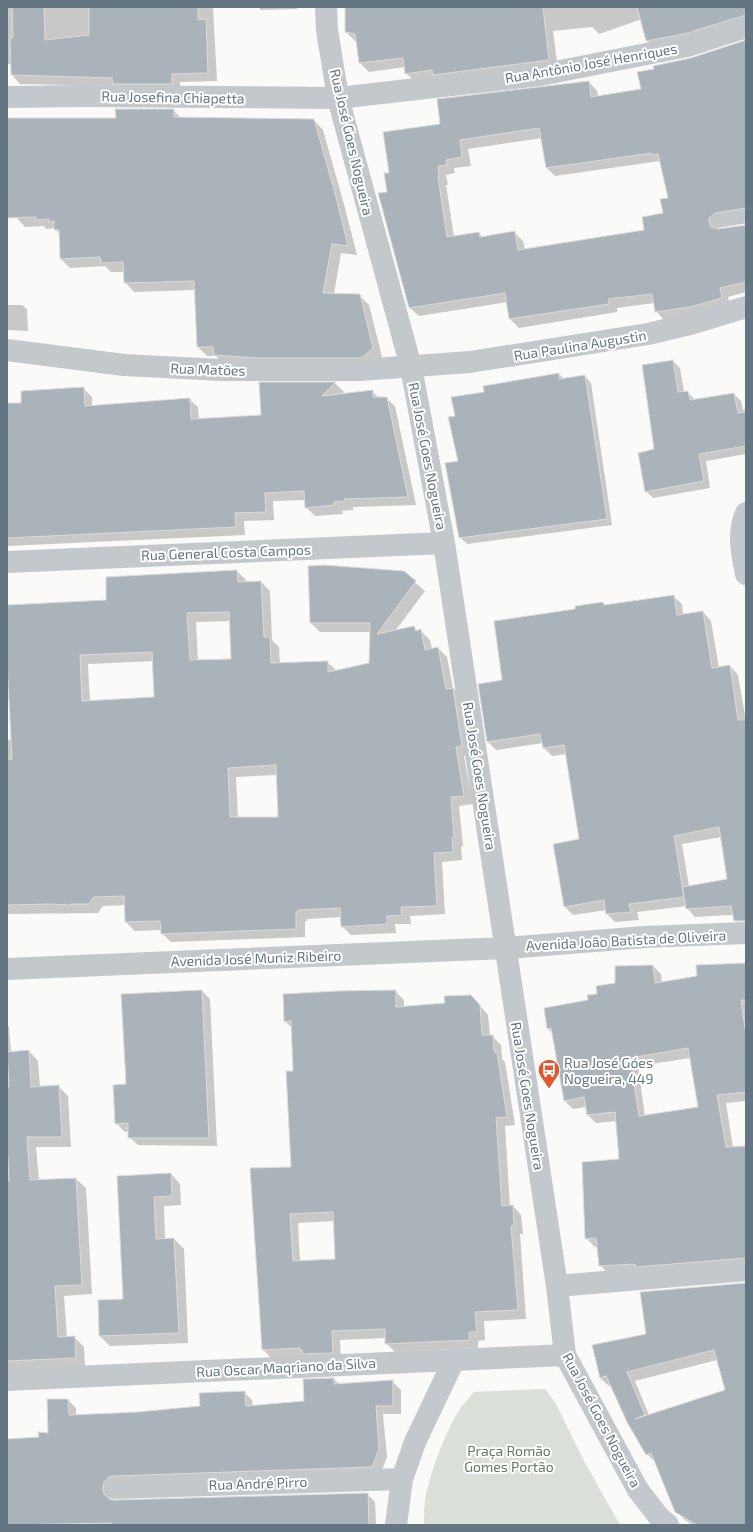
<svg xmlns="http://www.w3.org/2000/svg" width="753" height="1532" font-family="'Exo 2',sans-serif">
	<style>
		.green { fill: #dadfd7 }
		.shadow { fill: #0003; fill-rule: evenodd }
		.building { fill: #aab3b9; stroke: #dcdcda; fill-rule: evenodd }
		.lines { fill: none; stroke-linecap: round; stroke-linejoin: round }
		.lane { stroke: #c3c8cc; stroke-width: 14 }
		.street { stroke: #c3c8cc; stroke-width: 22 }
		.labels { text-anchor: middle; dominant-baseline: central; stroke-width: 4; stroke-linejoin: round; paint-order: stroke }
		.street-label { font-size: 14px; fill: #657683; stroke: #fff }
		.poi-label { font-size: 14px; fill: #657683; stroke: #fff; text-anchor: start }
		.park-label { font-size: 14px; fill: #687a64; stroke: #fff }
	</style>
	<rect width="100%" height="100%" fill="#fafaf8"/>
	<path class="green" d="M545,1389L556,1404L583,1459L620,1525H424C424,1517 424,1508 425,1500C430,1473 446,1429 462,1406C466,1401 470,1397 474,1392Z"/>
	<path class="shadow" d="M7,7H213L217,81L180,82L181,92L116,86L20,84L12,75L11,64H7Z
		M258,7H297V9L261,10Z
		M346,7H746V27L656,50L647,41L642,19L599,34L592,27L553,31L558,69L415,82L406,73L405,67L369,72L360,63L357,41H355L346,32Z
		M746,41V217L718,227L717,231L746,225V292L728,297L730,306L664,320L656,311L654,303L617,308V312L519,328L510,319L508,302L419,316L410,308L388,192L390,173L441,125L589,82L597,91L598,97L643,90L655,70ZM542,138L547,168L555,176L660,161L669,198L664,214L645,231L525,250L523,241L514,232L482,237L479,233L454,237L446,185H448L446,175L455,173L454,168L471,166L468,149Z
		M173,110L181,118L314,120L323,130L345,208L357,255L341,253L334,294L359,295L369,305L382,357L372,366L224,364L216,356H207L198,347L195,290L134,292L125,282V272H111L105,266L70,268L61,259L60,235L55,228L46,229L44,226L25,227L16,217L117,119Z
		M7,305H22L27,309L28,331L7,330Z
		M673,361L680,368L684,392H688L695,400L734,394L741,401L743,410L746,409V454L706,461L710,488L653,498L646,491Z
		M559,374L564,379L585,376L591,383L612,525L467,544L460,537L459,462L456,417L485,393Z
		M260,384H336L344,392L341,395L372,391L379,398H386L395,406L416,505L353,507V510L342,511L343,514L315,516L306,507V500L273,501L274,520L244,521L245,535L7,546V404H22L83,388L92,397V406L189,399L198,407L199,420L262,416Z
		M237,571L246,580V583L261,582L270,591L272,640L279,647L280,664L327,662L337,671L370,663L371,632H320L311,623L403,572L425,591L395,631L414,627L418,631H421L430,640L432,649L438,648L447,657L453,688L462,698L471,755L464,756L473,804L459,806L463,846H461L462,860L442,862L445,914L410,916L411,924H395L396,933L351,935L342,926V917L307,919V921H305V937L171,942L162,933V930L135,931L126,922L125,905L103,906L98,913L7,914V740L12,739L7,656V606L107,601ZM230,621L232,660L198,661L196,622ZM154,661L155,698L90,702L88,664ZM277,775L279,818H238L236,777Z
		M673,596L682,604L683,615L703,612L711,621L719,668L730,666L738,675L746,721V914L695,917L687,908V906L637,912L639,920L615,922L607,914L606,910L573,915L565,907L580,840L566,754L552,756L544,748L543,743L496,750L488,742L479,684L504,680L576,609L602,603L606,606ZM721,837L728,880L689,886L682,844Z
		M746,963V1101L726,1103L733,1148H746V1267L609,1274L600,1265L598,1247H595L586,1238L620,1160L617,1121L596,1123L588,1115L586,1107L573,1109L564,1100L553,1033L548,1029L599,994L616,984L653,966L661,974L662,983L698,977ZM690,1058L699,1108L645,1117L638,1066Z
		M202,991L210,999L217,1146L138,1145L129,1137V1131L125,1132L116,1123L127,1085Z
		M395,991L404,1000V1007L446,1004L471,996L488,1015L490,1036H492L501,1045L502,1059L505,1062L515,1125L505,1126L510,1207L513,1206L521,1215L523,1234H520L526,1319L484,1321L485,1340L478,1341V1348L395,1352L386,1343V1338L340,1340L341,1361L271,1358L263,1349L292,1168L295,1072L292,1028L285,1021ZM334,1221L336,1260L300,1262L298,1223Z
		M7,1025L9,1027L11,1052L29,1051L38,1061L40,1087L58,1086L68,1096L71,1147H36L39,1180L76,1179L86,1188L92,1294L64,1296L67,1338L74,1337L84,1347L85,1367L7,1371Z
		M171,1174L180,1184L181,1205L164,1206L165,1239H174L184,1249L188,1343L110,1346L100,1336L124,1300L118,1177Z
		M746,1284V1525H693L685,1520L676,1511L656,1463L647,1454L612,1385L609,1386L600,1378L647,1335ZM717,1360L726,1390L649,1415L635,1381Z
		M334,1379L340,1385L392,1381L401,1390V1414H383L387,1457L380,1475L110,1497L111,1501L367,1494L375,1502L376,1525H7V1440L40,1438L50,1434L48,1400H68L76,1408V1415L138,1413L201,1407L244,1392L252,1400L253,1406L306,1402Z"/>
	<path class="building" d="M12,7H44L45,40L89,35V7H198V20L206,19L208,73L172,74V84H113L112,78L11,75L10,38L13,37Z
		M345,7H543L549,60L433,75L432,70L405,74L403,58L359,63L355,34L345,32Z
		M637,7H746V15L684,34L646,41Z
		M746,40V208L715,213L709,218V222L711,227L718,229L746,225V282L720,288L722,298L690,307L655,312L652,294L608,299L609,304L509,319L505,293L409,308L378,193L387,192L384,173H389L383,132L440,124L437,99L589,81L591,97L641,89L637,72L654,69L653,66L691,58ZM539,128L546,168L652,153V155L658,154L668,198L660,199L663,213L642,217L644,230L518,250L515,231L480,237L479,232L447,237L438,177H439L438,166L447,165L446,160L462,157L460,140Z
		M115,109H174V117L314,119L336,197L348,246L332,244L323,293L360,294L373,348L363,357L360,358H257L214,355L213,347H197L194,281L124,283L123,262L101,263L100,257L60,259L59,230H54V221L49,222V219L36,220V217L7,218V118H116Z
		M673,360L678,392L688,391L690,400L734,393L738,413L746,412V446L699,454L704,481L645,492L638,453L654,449L642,365Z
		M559,373V379L585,375L607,519L459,538L445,463L458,461L448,417L455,416L451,397L484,392L483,386Z
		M259,382H336L322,396L373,390V397H387L408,497L344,499L345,501L334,502V505L305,508L304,491L265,493L266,512L235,513L236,527L7,538V403H21V391L84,387L85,406L190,398L191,419L261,415Z
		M324,565L404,571L416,581L377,634L414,626L416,631L421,629L425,650L438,647L446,689L453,688L462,746L456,747L464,796L451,797L454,837L452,838L453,852L434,853L437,906L401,907L402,915L387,916V924L341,927L340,908L298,910V912H296V929L161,934L160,921L125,922L124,896L94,897L89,904H71V905L50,904L7,905V759H12L7,662V605L106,600V577L237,570L238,582L261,581L264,637H270L271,663L328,661V672L369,663L370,623H310L308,566ZM229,612L231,659L190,660L187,613ZM152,652L154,697L82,701L80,655ZM276,765L278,817H230L228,768Z
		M674,595L677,615L703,611L712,668L730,665L738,720H746V921H734L731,906L686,909L682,887L727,879L719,827L674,836L684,897L629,904L631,912L606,914L604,900L564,907L553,844L579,839L564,745L543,748L540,734L487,742L478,684L502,680L494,621L575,609V606L603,602L604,605Z
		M746,963V1000H741L746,1035V1092L717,1095L726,1147L746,1146V1258L636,1267L635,1264L599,1266L596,1238L585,1239L582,1162L619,1159L615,1112L587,1115L584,1097L564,1101L551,1028L547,1029L544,1008L588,1000L587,995L597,994L596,986L615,983V966L653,965L655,983L697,976L696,965ZM688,1048L698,1107L639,1116L630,1058Z
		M202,990L209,1138H128V1123L115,1124L113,1085L126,1084L121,994Z
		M396,990V1007L445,1003L444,996L471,995L480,1005L482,1035H493L494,1052H497L507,1117L496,1118L502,1206L513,1205L514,1226H511L518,1310L475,1312L477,1332H469L470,1340L385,1344V1329L332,1331L333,1353L302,1354V1350H300V1348L262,1350L250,1168L291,1167L286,1071H293L291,1021L284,1022L283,994L337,991ZM333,1212L335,1259L293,1261L290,1214Z
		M29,1050L31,1087L59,1085L62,1137H27L30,1180L76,1178L82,1285L55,1286L58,1337L75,1336L76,1358L7,1361V1181H9L7,1141V1087H9L7,1052Z
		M171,1173L172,1196L154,1197L156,1239L174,1238L179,1333L99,1336L98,1300L123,1299L117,1176Z
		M746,1283V1525H697L675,1512L651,1453L646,1455L627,1422L606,1376L600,1378L592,1345L646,1334L640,1292ZM714,1350L725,1390L635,1419L645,1415L627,1372Z
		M334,1378V1384L393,1380V1406H376L379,1449L372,1467L115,1476L109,1477L104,1482L103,1489L104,1494L109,1499L115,1500L368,1493L369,1525H112V1523L7,1525V1439L39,1437L38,1432L48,1433L47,1399H68L69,1415L138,1412L200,1406L199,1393L245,1391L246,1406L304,1401L303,1379Z"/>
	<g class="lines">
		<path class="lane" d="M717,221L746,216"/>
		<path class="street" d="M326,7L327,30L338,98L411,367L444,543L557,1286L565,1355L638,1490L659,1517L668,1525
			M7,97L84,96L338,98L540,75L687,46L746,27
			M7,350L124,365L221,370H360L470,362L648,334L694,323L746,307
			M746,513C737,533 742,554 746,574
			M7,562L444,543
			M7,969L506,948L645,937L746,933
			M557,1286L746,1270
			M7,1380L565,1355
			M115,1488L402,1479
			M396,1525L402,1479L415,1442L454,1360"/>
	</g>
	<defs>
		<g id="bus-pin" transform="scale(1.15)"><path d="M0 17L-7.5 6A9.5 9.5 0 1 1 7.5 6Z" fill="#e4572e" stroke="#fff"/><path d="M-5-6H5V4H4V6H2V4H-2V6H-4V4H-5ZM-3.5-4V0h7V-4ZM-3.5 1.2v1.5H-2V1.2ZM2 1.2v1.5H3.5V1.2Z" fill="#fff"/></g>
	</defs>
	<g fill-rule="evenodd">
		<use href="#bus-pin" x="549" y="1070"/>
	</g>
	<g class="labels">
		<g class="street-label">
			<text transform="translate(591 63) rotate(-10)">Rua Antônio José Henriques</text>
			<text transform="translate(173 97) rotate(1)">Rua Josefina Chiapetta</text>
			<text transform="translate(352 142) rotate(77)">Rua José Goes Nogueira</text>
			<text transform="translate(580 345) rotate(-9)">Rua Paulina Augustin</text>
			<text transform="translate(208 369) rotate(2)">Rua Matões</text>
			<text transform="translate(428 456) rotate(79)">Rua José Goes Nogueira</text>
			<text transform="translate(226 552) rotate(-2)">Rua General Costa Campos</text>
			<text transform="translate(480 776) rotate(81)">Rua José Goes Nogueira</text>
			<text transform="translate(626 940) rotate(-3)">Avenida João Batista de Oliveira</text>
			<text transform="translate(256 958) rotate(-2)">Avenida José Muniz Ribeiro</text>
			<text transform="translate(528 1096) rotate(81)">Rua José Goes Nogueira</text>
			<text transform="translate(286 1367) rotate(-3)">Rua Oscar Maqriano da Silva</text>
			<text transform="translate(602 1420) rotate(62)">Rua José Goes Nogueira</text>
			<text transform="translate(258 1483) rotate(-2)">Rua André Pirro</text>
		</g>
		<g class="poi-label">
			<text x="564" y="1062">Rua José Góes<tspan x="564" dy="16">Nogueira, 449</tspan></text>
		</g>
		<g class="park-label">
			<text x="509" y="1450">Praça Romão<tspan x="509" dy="16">Gomes Portão</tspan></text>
		</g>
	</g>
	<rect width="753" height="1532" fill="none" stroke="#657683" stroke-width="16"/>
</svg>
